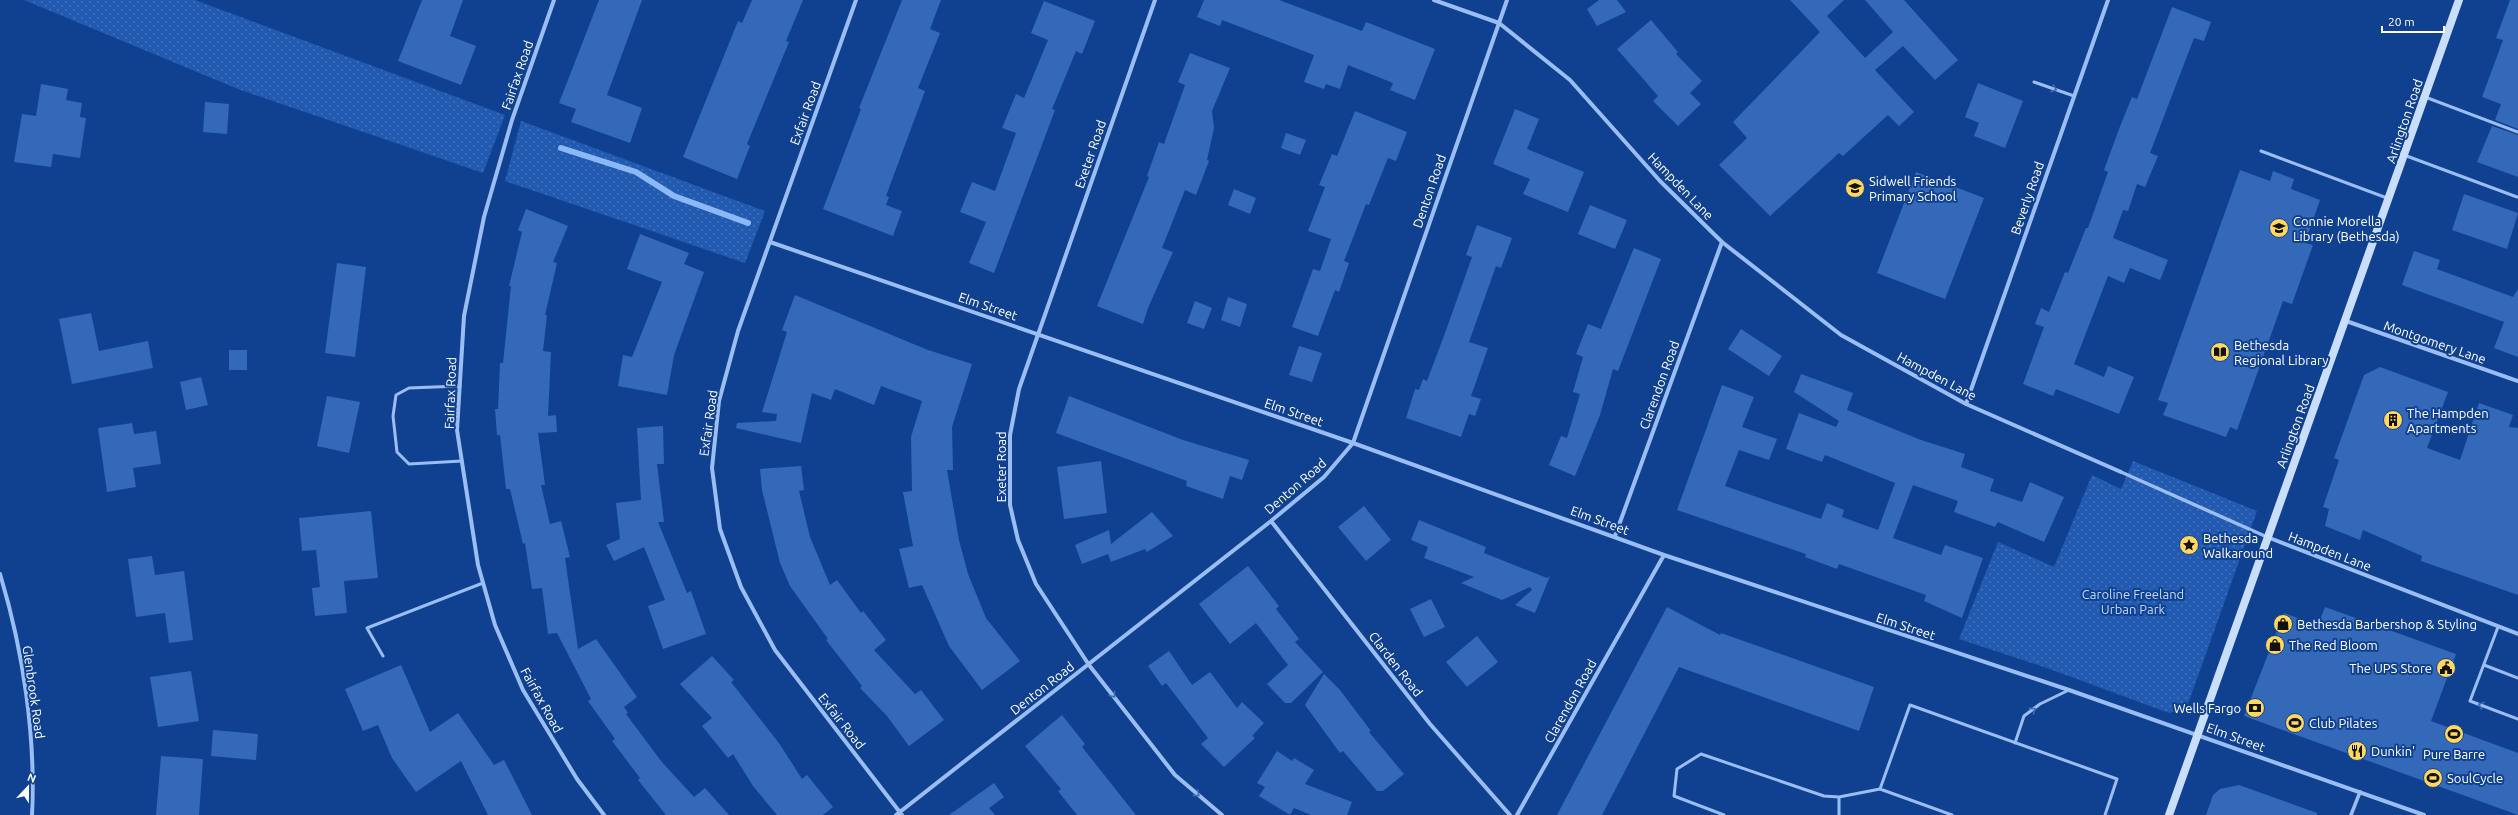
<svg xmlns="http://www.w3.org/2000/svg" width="2518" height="815" font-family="Ubuntu,sans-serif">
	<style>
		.grass { fill: url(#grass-dots) }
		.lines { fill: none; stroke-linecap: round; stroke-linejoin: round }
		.stream { stroke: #8bb8f7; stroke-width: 6 }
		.building { fill: #3468b8 }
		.service { stroke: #9abef3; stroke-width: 3 }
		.pedestrian { stroke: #9abef3; stroke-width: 3.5 }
		.minor { stroke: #9abef3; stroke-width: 4 }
		.secondary { stroke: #c9ddfd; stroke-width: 8 }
		.oneway { stroke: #406db3 }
		.labels { text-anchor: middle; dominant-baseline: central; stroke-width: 4; stroke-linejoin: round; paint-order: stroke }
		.street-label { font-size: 13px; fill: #fff; stroke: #104190 }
		.poi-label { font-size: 13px; fill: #fff; stroke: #104190; text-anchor: start }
		.park-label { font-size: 13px; fill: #c1d9fe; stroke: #104190 }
	</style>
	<defs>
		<pattern id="grass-dots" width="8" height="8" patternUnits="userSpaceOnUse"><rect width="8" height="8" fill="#215ab0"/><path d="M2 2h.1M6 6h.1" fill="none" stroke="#4273bc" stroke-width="1.8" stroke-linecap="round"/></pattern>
	</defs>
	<rect width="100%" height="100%" fill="#104190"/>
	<path class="grass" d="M24,0H195L505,115L483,173L238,89Z
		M521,121L765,211L745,263L505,181Z
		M2133,461L2257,511L2189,701L2184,709L2169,713L2047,668L1959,639L1998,542L2054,567L2092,475L2121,489Z"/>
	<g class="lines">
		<path class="stream" d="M561,148L636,172L674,196L748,223"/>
	</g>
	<path class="building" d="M422,0H463L450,36L476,46L461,85L398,61Z
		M599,0H642L607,95L642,108L630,143L571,122L576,109L559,103Z
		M752,0H803L786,41L789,42L747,144L750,146L737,179L683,157L738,21L742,23Z
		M902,0H941L930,29L940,33L918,88L925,91L886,196L889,197L886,205L902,211L893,236L823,209L861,109L859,108Z
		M1204,0H1279L1362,31L1366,22L1435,49L1415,100L1390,90L1393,83L1348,65L1340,89L1326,84L1324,89L1304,82L1314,55L1222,20L1220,26L1197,17Z
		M1599,0H1617L1626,12L1597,26L1587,9Z
		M1790,0H1844L1827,16L1865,58L1893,32L1865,0H1904L1958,60L1935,80L1903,46L1875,70L1914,112L1899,126L1888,115L1843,156L1839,153L1770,216L1719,165L1747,138L1733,122L1820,32Z
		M2510,0H2518V129L2495,120L2501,104L2482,97L2503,40L2496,38Z
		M1044,1L1095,21L1082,54L1076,51L1052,109L1055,110L994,273L969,263L986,222L960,212L972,182L995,191L1016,133L1002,128L1016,94L1024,98L1048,40L1031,33Z
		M2172,7L2211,22L2204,41L2194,38L2150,153L2158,156L2145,187L2137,184L2128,211L2123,210L2113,238L2168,260L2160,280L2130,268L2124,283L2108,276L2074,364L2104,377L2108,366L2134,377L2119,414L2056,389L2053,396L2023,384L2044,327L2035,324L2041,308L2049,312L2065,272L2068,273L2086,228H2088L2108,172L2104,170L2119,129L2132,97L2137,99Z
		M1651,20L1678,52L1676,54L1702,81L1690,93L1701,104L1678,126L1653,101L1658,96L1617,49Z
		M1190,53L1230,68L1212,111L1214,128L1207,160L1209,161L1196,195L1185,190L1162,248L1173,252L1148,308L1143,324L1097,306L1149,177L1147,176L1159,142L1164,144L1185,85L1178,82Z
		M1978,83L2023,101L2005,148L1974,136L1979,123L1965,117Z
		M41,84L68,89L66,100L82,103L80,117L86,118L80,158L53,154L51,167L14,162L22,114L36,116Z
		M205,102L229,104L227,134L203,132Z
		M1515,109L1539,119L1527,149L1584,172L1568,212L1523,194L1530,179L1493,164Z
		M1355,111L1407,132L1396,161L1388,158L1369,205L1366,204L1344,261L1349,263L1339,292L1335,290L1318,336L1292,327L1313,269L1320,271L1331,239L1308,231L1325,187L1319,185L1332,154L1337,156Z
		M2492,126L2518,135V177L2477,162Z
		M1286,133L1306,140L1300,155L1281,148Z
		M2240,170L2270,181L2273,171L2294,179L2291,189L2320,200L2305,243L2313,245L2292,304L2283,301L2237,430L2230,427L2226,437L2163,415L2168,403L2158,400Z
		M1916,172L1984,198L1945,299L1877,273Z
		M1234,189L1256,198L1250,214L1228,205Z
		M2464,194L2518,213L2507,249L2452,230Z
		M1590,205L1627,220L1615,249L1578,234Z
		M526,209L568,226L553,262L557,263L545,315H547L543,351L551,352L548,416L556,415L557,432L538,433L545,485H541L550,524L561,521L570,557L565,558L578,649L596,639L637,697L624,707L628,713L626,714L661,761L694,797L705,788L729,815H666L638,780L640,778L612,741L615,739L588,701L591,699L557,633L548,634L542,588L532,589L525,543L523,544L510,489H506L500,435H497L495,409H498L500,363H503L511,286H509L522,232L518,230Z
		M1477,225L1512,238L1501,268L1496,266L1469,342L1488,348L1471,396L1481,399L1475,416L1469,414L1461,437L1406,418L1415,389L1419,390L1423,379L1427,381L1445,333L1472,257L1466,255Z
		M640,234L689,253L684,264L704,272L674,355L667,395L618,386L623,355L632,357L662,282L627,269Z
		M1634,248L1661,259L1618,371L1613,369L1600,415L1575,476L1549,465L1561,436L1567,438L1580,394L1573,392L1583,357L1576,354L1588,324L1601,329Z
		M2414,251L2440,260L2437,269L2513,297L2518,289V357L2494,348L2504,322L2402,285Z
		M337,263L366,267L355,357L325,353Z
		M795,295L928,350L972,364L952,427L953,470H947L959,540L968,574L986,618L1020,661L982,690L949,646L922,585L909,588L899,549L913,546L903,492L912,491L911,437L922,401L881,386L874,405L835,389L831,400L812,393L801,443L736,428L737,423L776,421L777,414L762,412L787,332L782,330Z
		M1228,297L1247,304L1240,327L1221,320Z
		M1195,301L1212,308L1204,329L1187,323Z
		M91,313L99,351L148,341L153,368L72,384L59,319Z
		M1741,329L1782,356L1769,376L1728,349Z
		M1299,346L1322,353L1312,382L1289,375Z
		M229,350H247V370H229Z
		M2380,367L2448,392L2427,448L2460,460L2479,403L2513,415L2509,427L2518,428V595L2421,561L2422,556L2363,530L2360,540L2325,526L2329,509L2323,507L2339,460L2334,458L2364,375Z
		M1801,374L1853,393L1847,410L1921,440L1965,454L1961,467L1994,479L1990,491L2022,502L2030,482L2064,497L2044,542L1998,522L1995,527L1954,512L1958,501L1913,485L1893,538L1941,555L1945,545L1983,558L1962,618L1924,601L1926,595L1839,564L1837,569L1805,557L1806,554L1677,510L1722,385L1754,397L1742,427L1777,439L1769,460L1739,450L1725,486L1821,519L1827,503L1844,510L1842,517L1878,530L1895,483L1825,455L1822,462L1786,449L1799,413L1836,427L1839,421L1794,392Z
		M201,377L208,405L186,410L180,382Z
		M327,396L360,402L349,453L317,446Z
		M1069,396L1183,440L1249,460L1242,480L1230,476L1223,499L1186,486L1187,481L1056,433Z
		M132,423L134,434L156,431L161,464L133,468L136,487L107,492L98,428Z
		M663,426L664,464H657L664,522H658L687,593L691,591L706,634L663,649L648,606L665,600L644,547L614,561L606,545L620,539L616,503L641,500L637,428Z
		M1101,461L1107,513L1064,519L1057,467Z
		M801,466L804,490L799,491L810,537L830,585L837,580L861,613L863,611L886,640L874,650L915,694L921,690L944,720L909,746L887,716L860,688L862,686L826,640L828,639L790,586L780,563L762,490L760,469Z
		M1364,506L1391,540L1366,561L1338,527Z
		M371,511L378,578L344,581L347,613L315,616L312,588L320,587L316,550L302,551L299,518Z
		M1152,512L1173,536L1147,552L1145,549L1111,562L1108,554L1082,564L1075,545L1109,530L1111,544Z
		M1419,520L1486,547L1484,553L1547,578L1550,576L1535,613L1515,605L1532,590L1530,587L1502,600L1461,583L1474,577L1424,558L1428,547L1411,540Z
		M152,556L155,575L184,571L193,640L169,643L165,613L136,617L128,559Z
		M1248,566L1279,606L1276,609L1299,639L1295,642L1323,672L1291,703H1285L1267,684L1288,665L1256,623L1230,644L1199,604Z
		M1431,599L1445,627L1424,637L1410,609Z
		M1667,607L1720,635L1721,633L1874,687L1859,731L1679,667L1602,815H1557Z
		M2325,607L2456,654L2431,721L2518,753V815L2244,716L2284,613L2318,625Z
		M1477,636L1498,662L1467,687L1446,662Z
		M1169,651L1192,685L1210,672L1237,708L1242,702L1264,723L1252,736L1255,738L1224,767L1201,744L1208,738L1166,683L1162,686L1148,666Z
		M712,656L734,680L731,682L779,743L802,779L807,775L833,807L823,815H777L753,786L733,754L728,758L702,726L712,718L680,684Z
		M401,665L430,732L458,713L494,765L504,760L532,815H488L461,761L416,792L392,758L378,725L363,731L345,689Z
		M191,671L199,721L158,727L150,677Z
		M1324,674L1340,690L1371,731L1369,732L1404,774L1383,791H1377L1343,751L1340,753L1305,705Z
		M1062,715L1085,744L1082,747L1136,815H1077L1058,791L1061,789L1025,746Z
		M213,730L258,734L256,760L211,756Z
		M1277,751L1292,761L1294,758L1314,770L1305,784L1352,802L1347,815H1311L1294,808L1290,815L1259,796L1265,787L1257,783Z
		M161,756L203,759L199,815H156Z
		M994,783L1004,797L989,808L995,815H949Z
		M2239,785L2317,813V815H2206L2213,795L2220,789Z"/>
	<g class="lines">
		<path class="service" d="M2034,82L2074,96
			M2425,97L2518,132
			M2261,151L2387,198
			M2404,155L2517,197
			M460,386L409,388L396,395L393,416L397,452L409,464L462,461
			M2498,627L2470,701L2518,719
			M383,656L367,628L483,583
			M2484,665L2518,678
			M2015,743L2024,716L2040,704L2069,690
			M1880,789L1910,705L2117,779L2105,815
			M1724,815L1674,796L1677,769L1701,754L1824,796L1839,797L1880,789L1952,815
			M1839,815V797"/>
		<path class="pedestrian" d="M2121,472L2267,537
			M2351,815L2360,792"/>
		<path class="minor" d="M554,0L512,120L484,217L464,316L457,430L478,565L495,625L523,690L577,779L604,815
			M856,0L738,331L719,401L712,468L720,529L741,587L775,650L902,815
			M1155,0L1019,389L1010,435V505L1018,540L1036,584L1089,665L1175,775L1222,815
			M1434,0L1499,23L1570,80L1660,181L1722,242L1841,335L1966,404L2121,472
			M770,242L1353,443L1664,555L2069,690L2424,815
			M2346,321L2518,381
			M1966,404L2108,0
			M1271,521L1430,724L1510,815
			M1615,536L1722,242
			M2267,537L2518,634
			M0,574C23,650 36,736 32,815
			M896,815L1271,521L1324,477L1353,443L1507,0
			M1517,815L1664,555"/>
		<path class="secondary" d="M2169,815L2459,0"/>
	</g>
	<defs><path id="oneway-chevron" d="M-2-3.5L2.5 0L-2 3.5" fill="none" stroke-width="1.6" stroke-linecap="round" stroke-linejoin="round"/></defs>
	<g class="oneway">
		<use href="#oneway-chevron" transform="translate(2054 89) rotate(20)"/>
		<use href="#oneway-chevron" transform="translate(1113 695) rotate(52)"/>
		<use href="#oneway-chevron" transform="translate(2481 705) rotate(-160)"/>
		<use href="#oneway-chevron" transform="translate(2033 710) rotate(-37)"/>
		<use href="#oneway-chevron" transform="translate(1197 794) rotate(41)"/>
	</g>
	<defs>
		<g id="school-disc" transform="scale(1)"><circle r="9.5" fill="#ffd85c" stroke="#104190"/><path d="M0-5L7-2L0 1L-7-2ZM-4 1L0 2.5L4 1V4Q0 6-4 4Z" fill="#111"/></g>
		<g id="library-disc" transform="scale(1)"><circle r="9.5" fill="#ffd85c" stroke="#104190"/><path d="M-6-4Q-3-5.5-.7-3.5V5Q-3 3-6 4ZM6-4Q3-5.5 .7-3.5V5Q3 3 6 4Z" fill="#111"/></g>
		<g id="building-disc" transform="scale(1)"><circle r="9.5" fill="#ffd85c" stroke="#104190"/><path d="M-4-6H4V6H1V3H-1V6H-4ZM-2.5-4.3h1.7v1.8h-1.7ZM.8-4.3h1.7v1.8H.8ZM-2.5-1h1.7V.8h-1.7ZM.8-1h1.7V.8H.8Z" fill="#111"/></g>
		<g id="sight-disc" transform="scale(1)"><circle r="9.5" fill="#ffd85c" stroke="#104190"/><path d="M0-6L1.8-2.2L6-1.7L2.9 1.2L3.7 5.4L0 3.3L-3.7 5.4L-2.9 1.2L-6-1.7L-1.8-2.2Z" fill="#111"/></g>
		<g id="shop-disc" transform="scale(1)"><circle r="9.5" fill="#ffd85c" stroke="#104190"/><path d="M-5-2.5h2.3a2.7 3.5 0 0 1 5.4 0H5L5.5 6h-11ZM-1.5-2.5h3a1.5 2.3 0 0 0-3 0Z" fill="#111"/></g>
		<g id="civic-disc" transform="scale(1)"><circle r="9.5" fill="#ffd85c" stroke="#104190"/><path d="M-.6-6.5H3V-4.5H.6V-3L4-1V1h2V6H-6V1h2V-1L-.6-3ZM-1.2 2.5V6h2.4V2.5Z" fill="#111"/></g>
		<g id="bank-disc" transform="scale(1)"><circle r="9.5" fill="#ffd85c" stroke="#104190"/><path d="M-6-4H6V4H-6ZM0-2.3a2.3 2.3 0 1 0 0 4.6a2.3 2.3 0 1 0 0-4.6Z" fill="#111"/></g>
		<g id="stadium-disc" transform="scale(1)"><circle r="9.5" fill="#ffd85c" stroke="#104190"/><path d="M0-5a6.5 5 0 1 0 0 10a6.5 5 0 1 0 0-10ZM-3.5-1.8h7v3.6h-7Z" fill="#111"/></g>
		<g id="restaurant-disc" transform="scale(1)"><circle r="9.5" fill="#ffd85c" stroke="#104190"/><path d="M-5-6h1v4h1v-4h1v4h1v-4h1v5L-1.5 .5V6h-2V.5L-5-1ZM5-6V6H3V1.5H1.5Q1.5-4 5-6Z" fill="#111"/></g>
	</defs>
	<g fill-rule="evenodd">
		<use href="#school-disc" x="1855" y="188"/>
		<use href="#school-disc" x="2279" y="228"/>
		<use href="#library-disc" x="2220" y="352"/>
		<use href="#building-disc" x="2393" y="420"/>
		<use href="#sight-disc" x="2189" y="545"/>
		<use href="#shop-disc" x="2283" y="624"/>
		<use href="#shop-disc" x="2275" y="645"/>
		<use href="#civic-disc" x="2446" y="668"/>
		<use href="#bank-disc" x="2255" y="708"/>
		<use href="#stadium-disc" x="2295" y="723"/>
		<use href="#stadium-disc" x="2454" y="734"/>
		<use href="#restaurant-disc" x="2357" y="751"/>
		<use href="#stadium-disc" x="2433" y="778"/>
	</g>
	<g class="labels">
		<g class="street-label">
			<text transform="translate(517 75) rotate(-71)">Fairfax Road</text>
			<text transform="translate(805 113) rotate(-70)">Exfair Road</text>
			<text transform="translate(2404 121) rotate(-71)">Arlington Road</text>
			<text transform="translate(1090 154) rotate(-71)">Exeter Road</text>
			<text transform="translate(1681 186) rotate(46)">Hampden Lane</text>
			<text transform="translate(1429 191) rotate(-71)">Denton Road</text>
			<text transform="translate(2027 198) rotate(-71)">Beverly Road</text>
			<text transform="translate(988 306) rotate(19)">Elm Street</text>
			<text transform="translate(2435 342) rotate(19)">Montgomery Lane</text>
			<text transform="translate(1937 376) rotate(28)">Hampden Lane</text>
			<text transform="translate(1659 385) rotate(-70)">Clarendon Road</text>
			<text transform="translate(450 393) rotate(-88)">Fairfax Road</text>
			<text transform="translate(1294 412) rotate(19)">Elm Street</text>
			<text transform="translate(708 423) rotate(-82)">Exfair Road</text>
			<text transform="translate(2295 426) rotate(-70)">Arlington Road</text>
			<text transform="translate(1001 467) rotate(-90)">Exeter Road</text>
			<text transform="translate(1295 486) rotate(-41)">Denton Road</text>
			<text transform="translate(1600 520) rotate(20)">Elm Street</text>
			<text transform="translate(2330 551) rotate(21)">Hampden Lane</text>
			<text transform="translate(1906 626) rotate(18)">Elm Street</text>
			<text transform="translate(1396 664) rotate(52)">Clarden Road</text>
			<text transform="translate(1042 688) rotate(-38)">Denton Road</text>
			<text transform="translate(34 692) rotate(82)">Glenbrook Road</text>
			<text transform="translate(542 700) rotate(61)">Fairfax Road</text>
			<text transform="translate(1570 701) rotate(-61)">Clarendon Road</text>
			<text transform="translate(842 721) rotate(52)">Exfair Road</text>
			<text transform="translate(2236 737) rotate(20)">Elm Street</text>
		</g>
		<g class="poi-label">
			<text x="1869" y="181">Sidwell Friends<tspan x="1869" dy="15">Primary School</tspan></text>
			<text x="2293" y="221">Connie Morella<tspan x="2293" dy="15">Library (Bethesda)</tspan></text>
			<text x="2234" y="345">Bethesda<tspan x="2234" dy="15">Regional Library</tspan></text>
			<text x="2407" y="413">The Hampden<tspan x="2407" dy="15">Apartments</tspan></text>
			<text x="2203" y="538">Bethesda<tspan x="2203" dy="15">Walkaround</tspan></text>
			<text x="2297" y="624">Bethesda Barbershop &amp; Styling</text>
			<text x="2289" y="645">The Red Bloom</text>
			<text x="2432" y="668" text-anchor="end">The UPS Store</text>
			<text x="2241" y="708" text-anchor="end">Wells Fargo</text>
			<text x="2309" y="723">Club Pilates</text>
			<text x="2371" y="751">Dunkin'</text>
			<text x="2454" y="754" text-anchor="middle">Pure Barre</text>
			<text x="2447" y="778">SoulCycle</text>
		</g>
		<g class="park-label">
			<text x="2133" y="594">Caroline Freeland<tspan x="2133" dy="15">Urban Park</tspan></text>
		</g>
	</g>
	<g transform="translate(28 787) rotate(22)" stroke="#104190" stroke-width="3" paint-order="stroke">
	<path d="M0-3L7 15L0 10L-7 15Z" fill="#ffffff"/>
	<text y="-6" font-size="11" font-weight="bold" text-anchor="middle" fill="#ffffff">N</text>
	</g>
	<path d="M2382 26v6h62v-6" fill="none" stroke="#ffffff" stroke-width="2"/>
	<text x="2388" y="26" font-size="12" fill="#ffffff" stroke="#104190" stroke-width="3" paint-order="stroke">20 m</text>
</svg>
